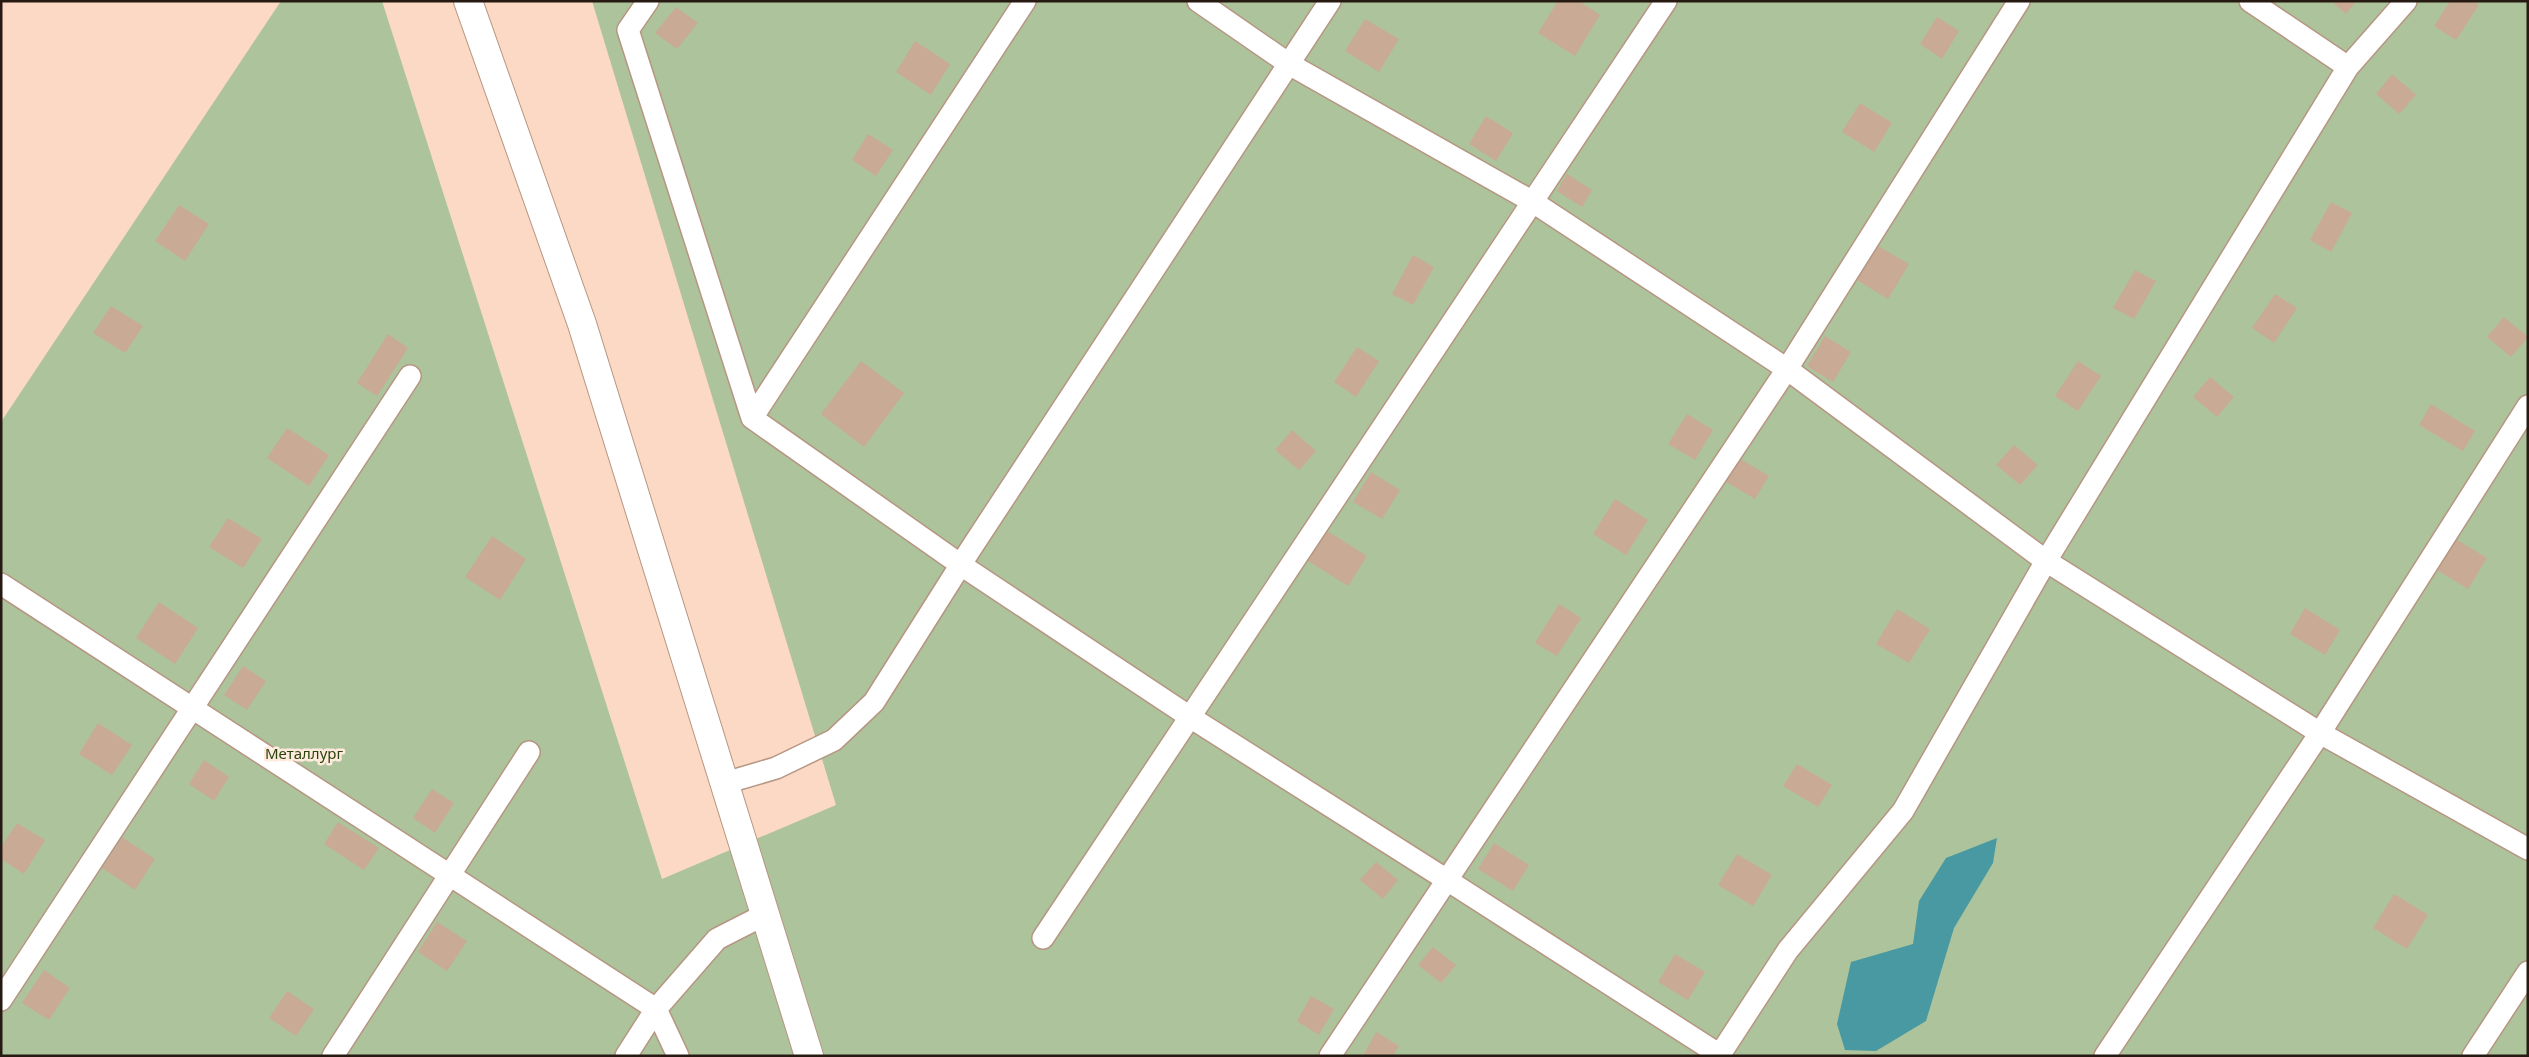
<svg xmlns="http://www.w3.org/2000/svg" width="2529" height="1057" font-family="'Noto Sans',sans-serif">
	<style>
		.green { fill: #adc39c }
		.water { fill: #4899a2 }
		.building { fill: #c9aa95 }
		.lines { fill: none; stroke-linecap: round; stroke-linejoin: round }
		.lane-casing { stroke: #b69683; stroke-width: 24 }
		.secondary-casing { stroke: #b69683; stroke-width: 30 }
		.lane { stroke: #fff; stroke-width: 21 }
		.secondary { stroke: #fff; stroke-width: 28 }
		.labels { text-anchor: middle; dominant-baseline: central; stroke-width: 5; stroke-linejoin: round; paint-order: stroke }
		.park-label { font-size: 15px; fill: #29440b; stroke: #ffeadd }
	</style>
	<rect width="100%" height="100%" fill="#fcd9c5"/>
	<path class="green" d="M281,1H382L662,879L836,805L592,1H2528V1056H1V422Z"/>
	<path class="water" d="M1997,838L1993,863L1954,928L1926,1021L1876,1051L1845,1050L1837,1024L1851,962L1913,944L1919,901L1946,858Z"/>
	<path class="building" d="M1558,1H1579L1600,15L1575,56L1538,33Z
		M2331,1H2356L2346,14Z
		M2450,1H2473L2479,5L2456,40L2434,26Z
		M676,7L698,23L677,49L655,33Z
		M1937,17L1959,31L1942,59L1920,44Z
		M1365,19L1399,39L1379,72L1345,51Z
		M915,41L950,64L931,95L896,72Z
		M2392,74L2416,95L2399,114L2376,94Z
		M1860,103L1892,123L1874,152L1842,132Z
		M1486,116L1513,133L1496,161L1469,144Z
		M868,134L893,150L876,176L852,160Z
		M1567,174L1592,190L1582,207L1557,191Z
		M2331,202L2352,213L2331,252L2310,240Z
		M179,205L209,224L185,261L155,241Z
		M1876,245L1909,264L1888,299L1855,279Z
		M1413,255L1434,267L1413,305L1392,294Z
		M2135,270L2156,281L2134,319L2113,308Z
		M2275,294L2297,308L2274,343L2252,328Z
		M111,306L143,326L125,353L93,333Z
		M2504,317L2528,337L2511,357L2487,337Z
		M388,334L408,348L377,396L357,383Z
		M1825,336L1851,352L1833,382L1807,366Z
		M1357,347L1379,361L1356,397L1334,382Z
		M861,361L904,393L864,447L821,414Z
		M2078,361L2101,376L2078,411L2055,396Z
		M2210,377L2234,397L2217,417L2193,397Z
		M2431,404L2475,431L2463,451L2419,425Z
		M1687,414L1713,430L1695,460L1668,444Z
		M287,428L329,455L309,486L267,458Z
		M1292,430L1316,451L1299,470L1275,450Z
		M2014,445L2038,465L2020,485L1996,465Z
		M1737,457L1769,476L1755,499L1723,480Z
		M1371,472L1400,490L1382,519L1353,502Z
		M1615,499L1648,520L1626,555L1593,534Z
		M228,518L262,539L243,568L209,547Z
		M1324,529L1367,556L1348,586L1305,559Z
		M492,536L526,559L500,600L465,577Z
		M2454,538L2487,558L2468,589L2435,569Z
		M159,602L198,628L175,664L136,638Z
		M1559,604L1581,618L1557,656L1535,643Z
		M2305,608L2340,630L2325,655L2290,634Z
		M1897,609L1930,629L1909,663L1876,644Z
		M243,666L266,681L247,710L224,695Z
		M98,723L132,745L112,775L79,754Z
		M204,760L229,777L214,801L189,784Z
		M1797,764L1832,785L1818,807L1783,786Z
		M432,789L454,803L435,833L413,818Z
		M338,822L379,848L364,870L324,844Z
		M17,823L45,840L24,874L1,859V847Z
		M122,837L155,859L135,890L102,868Z
		M1494,843L1529,865L1513,891L1478,869Z
		M1737,854L1772,875L1753,906L1718,885Z
		M1376,862L1398,880L1383,899L1360,880Z
		M2394,894L2428,915L2407,949L2373,928Z
		M437,922L467,941L447,971L418,952Z
		M1433,947L1456,965L1441,983L1418,965Z
		M1675,954L1705,972L1688,1000L1658,982Z
		M44,970L70,988L49,1020L22,1003Z
		M287,991L314,1009L296,1036L269,1018Z
		M1311,996L1334,1009L1319,1035L1297,1021Z
		M1376,1032L1399,1046L1393,1056H1363Z"/>
	<g class="lines">
		<g class="lane-casing">
			<path id="lane" d="M648,1L628,30L752,418L961,565L1190,717L1447,880L1330,1056
				M1198,1L1289,64L1533,202L1787,369L2046,561L2320,733L2528,849
				M2250,1L2348,67
				M752,418L1025,1
				M1,584L656,1009L678,1056
				M725,783L776,768L834,740L874,702L970,550L1330,1
				M1043,938L1666,1
				M1,1000L410,376
				M1720,1055L1447,880L1787,369L2019,1
				M333,1056L529,752
				M626,1056L656,1009L717,939L766,914
				M1719,1056L1788,950L1903,811L2046,561L2348,67L2406,1
				M2105,1056L2320,733L2528,406
				M2473,1056L2528,972"/>
		</g>
		<g class="secondary-casing">
			<path id="secondary" d="M468,1L582,324L809,1056"/>
		</g>
		<use href="#lane" class="lane"/>
		<use href="#secondary" class="secondary"/>
	</g>
	<g class="labels">
		<g class="park-label">
			<text x="304" y="753">Металлург</text>
		</g>
	</g>
	<rect width="2529" height="1057" fill="none" stroke="#261a12" stroke-width="5"/>
</svg>
